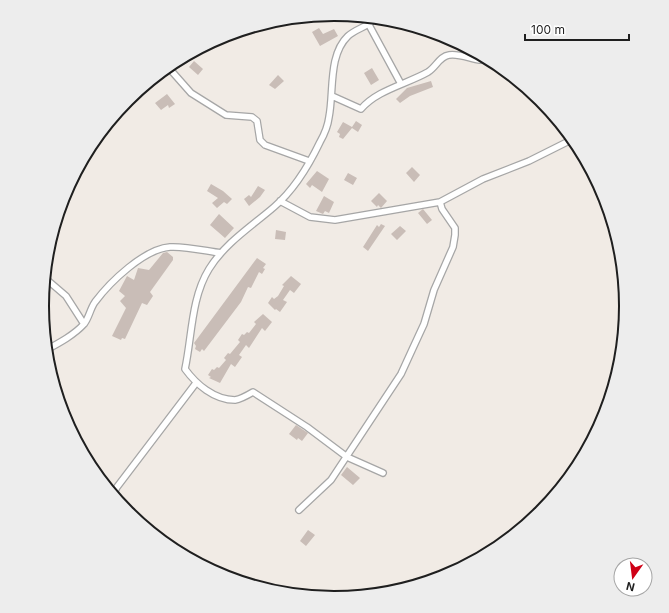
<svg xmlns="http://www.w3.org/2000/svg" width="669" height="613" font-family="Inter,sans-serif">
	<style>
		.building { fill: #c9bdb7 }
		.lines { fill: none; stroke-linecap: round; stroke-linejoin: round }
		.minor-casing { stroke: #a6a6a6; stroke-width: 8 }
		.minor { stroke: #fff; stroke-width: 5.5 }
		.rim { fill: none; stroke: #1f1f1f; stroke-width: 2 }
	</style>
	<rect width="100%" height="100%" fill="#f1ebe5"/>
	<path class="building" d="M319,28L323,34L334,29L338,36L320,46L312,32Z
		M194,61L203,69L198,75L189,67Z
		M372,68L379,80L371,85L364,73Z
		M278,75L284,81L275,89L269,85Z
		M431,81L433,87L410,96L400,103L396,99L407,88Z
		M167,94L175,104L169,108L168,105L161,110L155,103Z
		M356,121L362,125L358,132L352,128L343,139L339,137L340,134L337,132L343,122L352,127Z
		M412,167L420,175L414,182L406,173Z
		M317,171L329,179L322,192L312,185L310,188L306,184Z
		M348,173L357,178L353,185L344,180Z
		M211,184L223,191L232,199L227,204L224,202L217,208L212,203L218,198L207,191Z
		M258,186L265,190L260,197L249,206L244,199L249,195L251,197Z
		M379,193L387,201L381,208L378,205L377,207L371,201Z
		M324,196L334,202L329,213L325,211L323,214L316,211Z
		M423,209L432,220L427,224L418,213Z
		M219,214L234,228L225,238L210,225Z
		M381,224L385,226L368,251L363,247L377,225L379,227Z
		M400,226L406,231L397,240L391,234Z
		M276,230L286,232L285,240L275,239Z
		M167,252L173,257V260L150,292L153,296L147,305L142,303L125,339L122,338L121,340L112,336L126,308L120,301L125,296L119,291L127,276L134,280L138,268L149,270L163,253Z
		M257,258L266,264L263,268L265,269L262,274L259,272L251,288L248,287L241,302L204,351L202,349L200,352L195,349L196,346L194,343Z
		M291,276L301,284L294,293L290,290L283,300L287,302L280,312L276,309L275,310L268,303L272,297L274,299L278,296L284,286L282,285Z
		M263,314L272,322L265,331L262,328L249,348L246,345L239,355L242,357L235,367L231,364L220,383L209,378L211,377L208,375L212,369L214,370L217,367L219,368L226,360L224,358L228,353L230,354L240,342L238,340L242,334L244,335L247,332L249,333L256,324L254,322Z
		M296,425L308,433L302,441L298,438L297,440L289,434Z
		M347,467L360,478L353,485L341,475Z
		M308,530L315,535L306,546L300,541Z"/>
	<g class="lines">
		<g class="minor-casing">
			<path id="minor" d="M376,18C368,27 357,28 348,36C328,55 334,92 329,117C328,125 324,135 320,142C309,165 294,190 274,207C252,226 225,243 209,269C191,298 192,337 185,369C196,384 214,400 235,400C241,399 248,395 253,392L307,427L347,457L383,473
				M369,25L401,84
				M168,67L191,93L226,115L252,117L257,121L260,140L265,145L309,161
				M332,96L361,109C377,90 407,84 428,72C436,67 440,56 449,55C458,53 471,59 480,60L485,57
				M280,201L310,217L335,220L440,202L483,179L529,161L573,139
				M45,278L66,296L84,324
				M46,350C59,343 74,335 84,324C89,318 90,309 95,302C110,282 144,249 170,247C185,246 206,251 221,253
				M113,495L117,487L196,383
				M299,510L331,480L401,374L412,350L424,324L434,290L453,247L455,235V228L442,209L440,202"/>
		</g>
		<use href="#minor" class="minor"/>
	</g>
	<path d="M0 0H669V613H0ZM49 306a285 285 0 1 1 570 0a285 285 0 1 1-570 0Z" fill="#ededed" fill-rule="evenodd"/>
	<path class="rim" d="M49 306a285 285 0 1 1 570 0a285 285 0 1 1-570 0Z"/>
	<g transform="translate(633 577) rotate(194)"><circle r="19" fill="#ffffff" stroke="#a5a5a5"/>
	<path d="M0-3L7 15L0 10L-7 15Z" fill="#cf0016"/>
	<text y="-6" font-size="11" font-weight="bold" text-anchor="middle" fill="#1f1f1f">N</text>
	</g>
	<path d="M525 34v6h104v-6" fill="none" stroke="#1f1f1f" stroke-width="2"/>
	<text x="531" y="34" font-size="12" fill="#1f1f1f" stroke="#ffffff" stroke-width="3" paint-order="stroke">100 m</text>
</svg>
